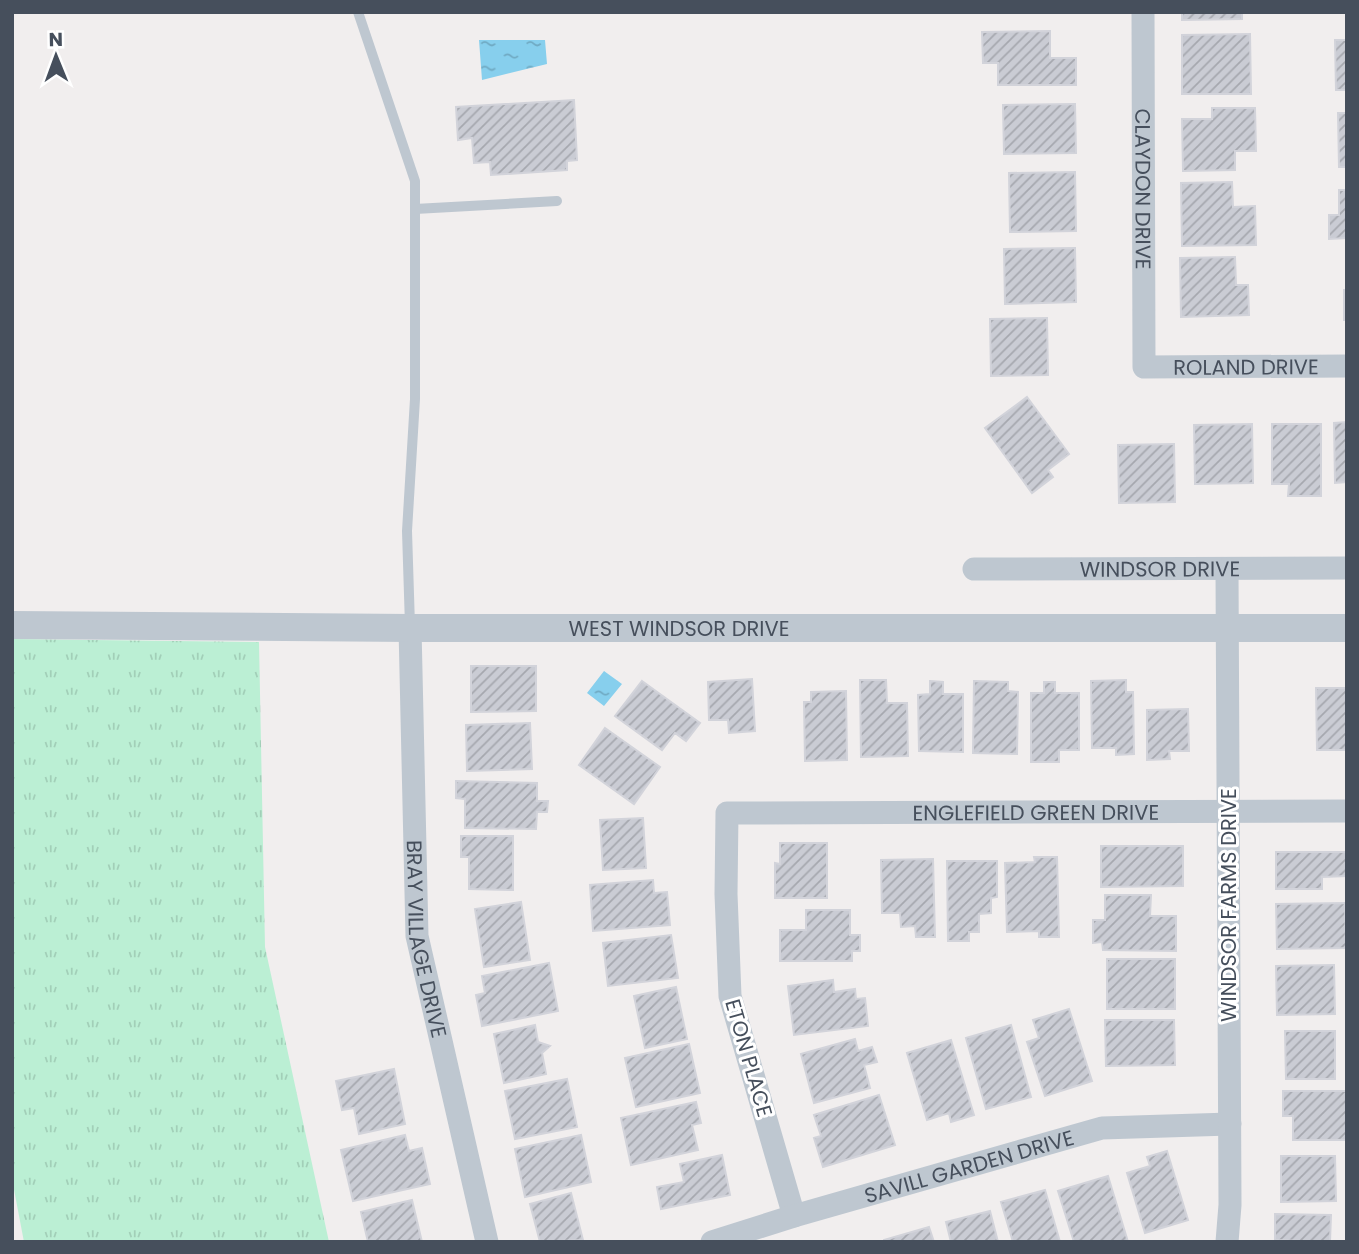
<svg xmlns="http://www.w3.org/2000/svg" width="1359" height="1254" font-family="Poppins,sans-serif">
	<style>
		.grass { fill: url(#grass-tufts) }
		.water { fill: url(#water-ripples) }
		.building { fill: url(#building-hatch); stroke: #d2d3da; stroke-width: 2 }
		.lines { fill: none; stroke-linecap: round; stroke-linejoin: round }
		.service { stroke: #bec7d0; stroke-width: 10 }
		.minor { stroke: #bec7d0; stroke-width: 23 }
		.tertiary { stroke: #bec7d0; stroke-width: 28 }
		.labels { text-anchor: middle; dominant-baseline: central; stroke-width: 6; stroke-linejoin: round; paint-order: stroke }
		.street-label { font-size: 21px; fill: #464f5c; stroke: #fff }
	</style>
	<defs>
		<pattern id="grass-tufts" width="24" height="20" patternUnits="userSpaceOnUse" patternTransform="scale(1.75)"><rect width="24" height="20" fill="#bbefd4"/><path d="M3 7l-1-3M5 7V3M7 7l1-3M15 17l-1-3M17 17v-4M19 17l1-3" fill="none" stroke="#a2cfb8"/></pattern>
		<pattern id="water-ripples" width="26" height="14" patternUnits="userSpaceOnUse" patternTransform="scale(1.75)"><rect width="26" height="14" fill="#87cfed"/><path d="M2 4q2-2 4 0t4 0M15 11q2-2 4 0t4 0" fill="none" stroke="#70aac3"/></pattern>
		<pattern id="building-hatch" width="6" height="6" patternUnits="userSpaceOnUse" patternTransform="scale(1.75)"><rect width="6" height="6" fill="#caccd4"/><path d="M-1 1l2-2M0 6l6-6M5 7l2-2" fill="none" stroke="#a6a8af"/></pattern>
	</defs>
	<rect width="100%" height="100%" fill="#f1eeee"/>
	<path class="grass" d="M12,639L259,642L265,947L329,1242H24L12,1179Z"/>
	<path class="water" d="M479,40H545L547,64L482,80Z
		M604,671L622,684L604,706L587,693Z"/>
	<path class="building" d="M1182,12H1242V19L1182,20Z
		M1050,31V58H1076V85H998V63H983L982,32Z
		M1250,34L1251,94H1182V35Z
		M1335,40H1347V90H1336Z
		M574,100L577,160L567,161V170L491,175L490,162L474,163L472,138L458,140L456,107Z
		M1075,104L1076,153L1004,154L1003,105Z
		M1212,108H1255L1256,151H1235V170L1183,171L1182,119H1212Z
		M1338,113H1347V167H1339Z
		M1075,172L1076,231L1010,232L1009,173Z
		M1232,182L1233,207L1255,206L1256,245L1182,246L1181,183Z
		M1339,190H1347V238L1329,239V215H1339Z
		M1075,248L1076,302L1005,304L1004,249Z
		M1235,257L1236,285H1248L1249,315L1181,317L1180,258Z
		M1344,290H1347V320H1344Z
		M1047,318L1048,375L991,376L990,319Z
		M1027,397L1069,454L1048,470L1053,477L1032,493L985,428Z
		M1347,422V482L1335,483L1334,423Z
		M1252,424L1253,483L1195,484L1194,425Z
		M1272,424H1321V496H1288L1289,484H1272Z
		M1174,444L1175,502L1119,503L1118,445Z
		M471,666H536V711L471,712Z
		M752,679L755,731L729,733L728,720H709L708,682Z
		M860,680H886L887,703H907L908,756L861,757Z
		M1126,680V692H1133L1134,754L1116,755V748H1092L1091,681Z
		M642,681L700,723L686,741L675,733L662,750L615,716Z
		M930,681L943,682V694H963V752L919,751L918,695L930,694Z
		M974,681L1008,682V691L1018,692L1017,754L973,753Z
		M1044,682H1055V693H1079V750H1059V762H1031V693H1044Z
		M1316,688H1347V750H1317Z
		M846,691L847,760L805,761L804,702H811V692Z
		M1188,709L1189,751H1169L1170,759L1147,760V710Z
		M530,723L532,769L467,771L466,725Z
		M605,728L660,767L634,804L579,765Z
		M456,781L537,783V801H548L547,812H537L536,829L465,828V799L456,798Z
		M643,818L646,868L603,870L600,820Z
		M461,836H513V890L469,889V857H461Z
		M780,843H827V898H775V863L780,864Z
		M1101,846H1183V886L1101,887Z
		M1276,852H1347V876L1322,877V889H1276Z
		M1034,857H1057L1059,937H1039V931L1007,932L1005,863L1035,862Z
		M933,859L935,937H916L915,926L901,927L900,913H882L881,860Z
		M947,861H997V897L991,898V913L979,914V932H969V941H948Z
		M653,880L654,893L667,892L670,925L593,931L590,885Z
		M1105,895H1151L1150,916H1176V951L1103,950L1102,942L1093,943V920H1105Z
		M521,902L530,960L484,967L475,909Z
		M1345,903L1346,948L1277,949L1276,904Z
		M806,910H850V935H860V951H852V961H780V930H806Z
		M671,935L678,978L608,986L603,943Z
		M1107,959H1175V1009H1107Z
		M549,963L558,1011L482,1026L476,995L485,993L482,976Z
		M1334,965L1335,1014L1277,1015L1276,966Z
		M833,980L834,992L855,989L856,999L865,998L868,1026L794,1035L788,986Z
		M676,987L687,1039L645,1048L634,996Z
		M1069,1009L1092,1081L1045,1096L1027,1042L1039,1038L1033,1020Z
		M1105,1020H1174L1175,1065L1106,1066Z
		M535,1025L538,1042L550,1046L542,1053L546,1074L504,1083L494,1034Z
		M1011,1025L1031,1097L986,1109L966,1038Z
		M1285,1031H1335V1079H1286Z
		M855,1039L858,1051L872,1047L877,1062L864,1065L870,1088L814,1103L801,1054Z
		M951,1040L974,1115L951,1122L949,1113L927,1120L907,1053Z
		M689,1044L700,1093L636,1107L625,1058Z
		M394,1069L405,1124L359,1134L354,1108L342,1110L336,1081Z
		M567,1079L577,1127L515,1139L505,1091Z
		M1283,1091H1347V1140H1293V1116H1283Z
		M879,1095L895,1145L823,1167L814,1138L821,1136L814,1115Z
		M696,1102L701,1123L692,1125L698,1150L631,1165L621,1118Z
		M405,1135L409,1151L422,1148L430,1184L353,1201L341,1150Z
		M581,1135L591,1182L525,1197L515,1149Z
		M1167,1151L1188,1220L1145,1233L1127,1173L1150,1166L1147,1157Z
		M722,1155L730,1195L661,1209L657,1187L684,1182L680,1164Z
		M1281,1156H1335L1336,1201L1281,1202Z
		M1108,1176L1128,1242H1074L1058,1191Z
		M1045,1190L1060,1242H1013L1001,1202Z
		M571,1193L583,1240L540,1242L530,1204Z
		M412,1200L422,1242H368L361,1212Z
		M990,1211L998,1242H951L946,1222Z
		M1275,1214L1331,1215L1330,1242L1275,1240Z
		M929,1227L934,1242H884V1240Z"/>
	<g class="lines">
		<path class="service" d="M358,12L415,181V399L407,531L410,626
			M415,209L557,201"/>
		<g class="minor">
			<path id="s1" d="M1143,12L1144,367L1347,366"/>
			<path id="s2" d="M974,569L1347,568"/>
			<path id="s3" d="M410,628L417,936L487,1242"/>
			<path id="s4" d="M794,1216L730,996L726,894L727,813L1347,811"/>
			<path id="s5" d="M712,1242L794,1216L1102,1128L1230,1124"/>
			<path d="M1227,1242L1230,1205L1227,569"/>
		</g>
		<path class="tertiary" id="s6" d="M12,625L410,628H1347"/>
	</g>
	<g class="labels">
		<g class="street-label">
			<text stroke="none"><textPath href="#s1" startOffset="177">CLAYDON DRIVE</textPath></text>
			<text stroke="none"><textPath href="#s1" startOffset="457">ROLAND DRIVE</textPath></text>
			<text stroke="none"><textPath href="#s2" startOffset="186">WINDSOR DRIVE</textPath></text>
			<text stroke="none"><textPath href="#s6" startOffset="667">WEST WINDSOR DRIVE</textPath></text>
			<text stroke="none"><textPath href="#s4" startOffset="721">ENGLEFIELD GREEN DRIVE</textPath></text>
			<text transform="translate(1228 905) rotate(-90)">WINDSOR FARMS DRIVE</text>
			<text stroke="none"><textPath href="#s3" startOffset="312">BRAY VILLAGE DRIVE</textPath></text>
			<text transform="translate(749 1058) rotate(74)">ETON PLACE</text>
			<text stroke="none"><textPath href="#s5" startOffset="268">SAVILL GARDEN DRIVE</textPath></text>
		</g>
	</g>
	<rect width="1359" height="1254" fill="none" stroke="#464f5c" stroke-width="28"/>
	<g transform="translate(56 56) rotate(359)" stroke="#ffffff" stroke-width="5" paint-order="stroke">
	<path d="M0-5L12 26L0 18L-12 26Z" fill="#464f5c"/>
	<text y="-10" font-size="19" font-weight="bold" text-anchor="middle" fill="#464f5c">N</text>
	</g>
</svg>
